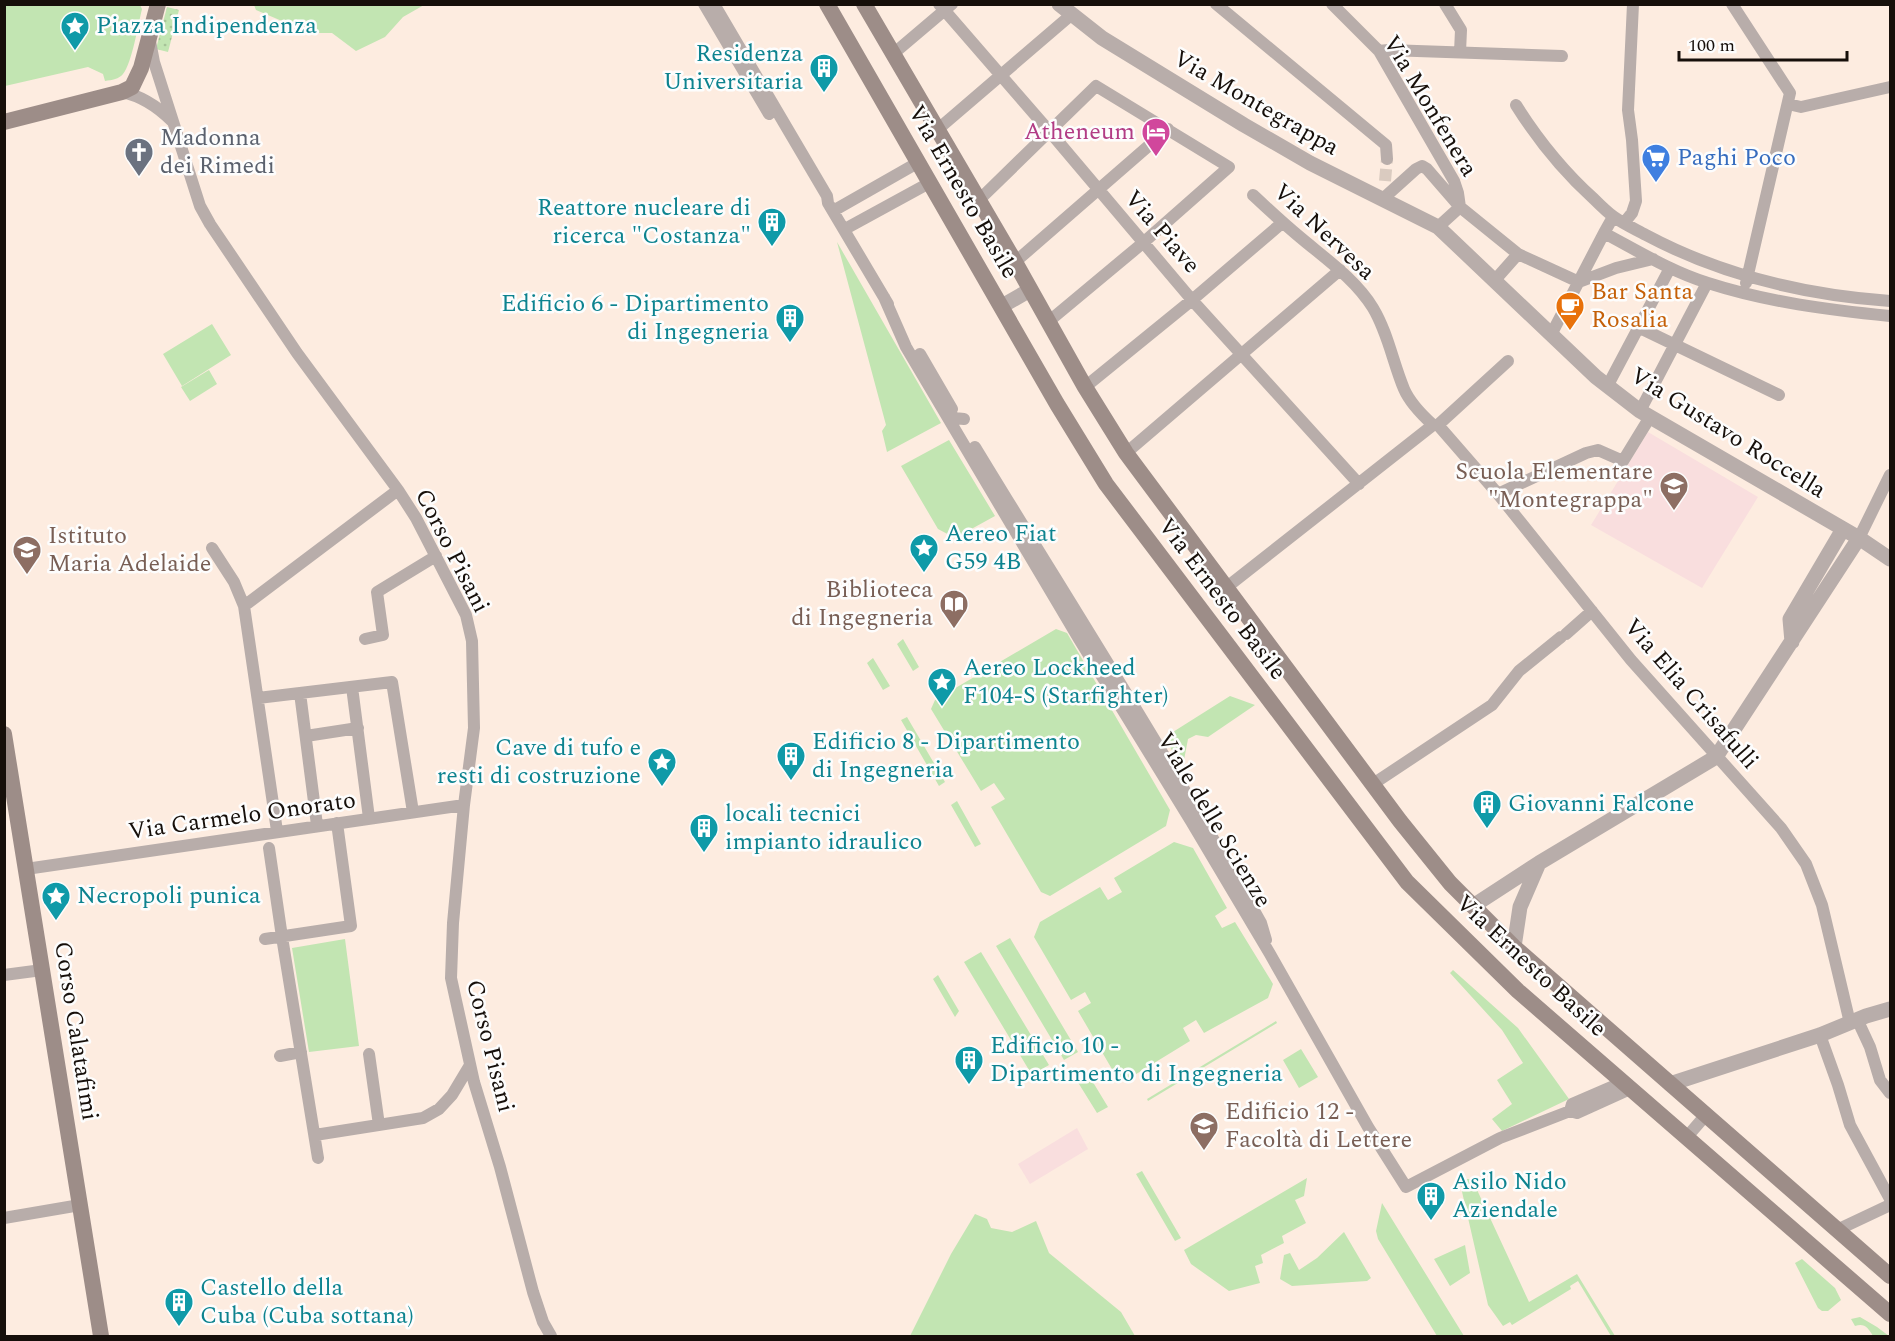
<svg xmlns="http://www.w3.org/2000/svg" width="1895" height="1341" font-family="Spectral,serif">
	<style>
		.commercial { fill: #f9dede }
		.green { fill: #c2e5b2 }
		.garden { fill: url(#garden-dots) }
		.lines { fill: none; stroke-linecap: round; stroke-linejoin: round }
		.minor-tunnel { stroke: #dacbc0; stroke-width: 12; stroke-dasharray: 12 6; stroke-linecap: butt }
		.minor { stroke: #b8adaa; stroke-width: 12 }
		.tertiary { stroke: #b8adaa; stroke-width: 15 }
		.secondary { stroke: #9d8d88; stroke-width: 16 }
		.labels { text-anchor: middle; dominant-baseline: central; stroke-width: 5; stroke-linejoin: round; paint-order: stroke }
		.culture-label { font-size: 24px; fill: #0d838f; stroke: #fdfdfd; text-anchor: start }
		.street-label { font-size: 24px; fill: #160f0a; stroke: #fdfdfd }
		.hotel-label { font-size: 24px; fill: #b23c85; stroke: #fdfdfd; text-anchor: end }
		.worship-label { font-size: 24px; fill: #5b616d; stroke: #fdfdfd; text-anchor: start }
		.shop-label { font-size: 24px; fill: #366cbe; stroke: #fdfdfd; text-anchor: start }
		.food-label { font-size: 24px; fill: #c56008; stroke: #fdfdfd; text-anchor: start }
		.education-label { font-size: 24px; fill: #785e54; stroke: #fdfdfd; text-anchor: end }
	</style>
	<defs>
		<pattern id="garden-dots" width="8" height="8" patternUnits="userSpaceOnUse" patternTransform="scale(1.5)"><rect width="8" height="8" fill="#c2e5b2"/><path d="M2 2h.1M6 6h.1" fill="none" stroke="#a6c398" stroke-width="1.8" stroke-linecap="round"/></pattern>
	</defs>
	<rect width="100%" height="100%" fill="#fdece0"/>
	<path class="commercial" d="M1648,432L1758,497L1702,588L1591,525Z
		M1077,1128L1088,1149L1030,1184L1018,1164Z"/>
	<path class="green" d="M140,5L142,9C138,25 132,63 123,74C119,79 112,80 105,81L103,74L88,67L5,86V5Z
		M254,5V4L424,5L403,17L385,37L356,51L332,33H318L289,24L256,10Z
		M837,242L941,423L887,452L882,431L886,425Z
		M212,324L231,355L182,386L163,354Z
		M209,370L217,384L190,401L181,387Z
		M949,440L995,516L955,538L938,529L901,466Z
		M1056,629L1067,633L1170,810L1166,826L1050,896L1041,892L991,807L1005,799L994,783L981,791L931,709L935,700Z
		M903,639L919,667L913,671L897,644Z
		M873,658L890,686L883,690L867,663Z
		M1230,696L1255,705L1208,737L1196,735L1188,739L1184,760L1179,764L1165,737Z
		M907,717L945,782L939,786L901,720Z
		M957,801L981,844L975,847L951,805Z
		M1174,842L1193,848L1227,908L1215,916L1222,928L1235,922L1273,984L1268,998L1204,1033L1196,1020L1183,1028L1190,1041L1128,1079L1116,1076L1078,1011L1091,1003L1085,992L1071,1000L1034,937L1040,922L1100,887L1108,900L1122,892L1114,878Z
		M1010,938L1078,1052L1064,1060L996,946Z
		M345,939L359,1046L309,1052L292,948Z
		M981,952L1049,1065L1032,1075L964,962Z
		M1453,970L1518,1028L1569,1099L1502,1131L1492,1119L1512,1104L1497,1080L1523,1063L1502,1030L1450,973Z
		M938,975L959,1011L955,1017L933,979Z
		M1276,1021L1277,1023L1148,1101L1147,1099Z
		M1301,1049L1318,1077L1299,1088L1283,1060Z
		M1085,1069L1108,1107L1097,1113L1074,1076Z
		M1142,1171L1181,1238L1175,1241L1136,1174Z
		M1307,1178L1304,1196L1295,1200L1306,1223L1282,1236L1284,1243L1261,1255L1263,1263L1255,1266L1260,1283L1229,1291L1191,1264L1184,1250Z
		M1463,1179H1472L1529,1302L1577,1274L1615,1336H1611L1578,1281L1570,1286L1571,1289L1512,1325L1510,1322L1503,1326L1488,1305L1460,1183Z
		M1382,1203L1464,1336H1437L1378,1239L1376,1231Z
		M975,1214L987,1219L991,1228L1012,1232L1036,1221L1049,1253L1121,1312L1135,1336H910L951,1254Z
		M1344,1232L1371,1278L1367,1281L1292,1286L1280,1279L1284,1255L1290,1253L1299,1270L1317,1258Z
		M1465,1245L1470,1273L1450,1286L1434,1259Z
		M1802,1259L1835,1288L1841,1300L1828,1311H1822L1818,1308L1795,1263Z
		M1860,1317L1877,1327L1889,1336H1873C1868,1328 1865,1323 1855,1326L1851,1319Z"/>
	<path class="garden" d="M167,7L179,10L168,52L156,49Z"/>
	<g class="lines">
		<path class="minor-tunnel" d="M1385,181L1387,159"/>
		<path class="minor" d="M704,4L769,114
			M714,4L827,196L828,203L888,304
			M939,4L1050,132L1192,300L1359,484
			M1216,4L1386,145L1387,159
			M1332,4L1379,51L1454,181L1458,193L1460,207
			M1445,4L1461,30L1460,52
			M1732,4L1790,93L1746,283
			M150,41L154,62L200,206L210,224L297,353L398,490L416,518L466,615L472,641L474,728L464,805L453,923L451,978L474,1082L500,1167L533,1292L543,1322L551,1336
			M1379,51L1388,50L1562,56
			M893,54L952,4
			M122,92C142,96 157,106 172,121
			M1788,104L1801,107L1890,87
			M1516,105C1538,140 1563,171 1594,199C1600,205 1607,212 1614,217C1624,224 1635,229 1646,235C1721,275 1806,295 1890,301
			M937,130L1071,15
			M1253,195C1269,210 1284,224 1301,238C1326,259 1356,280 1373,308C1388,333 1393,363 1404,389C1410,403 1422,415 1433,425
			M1386,196L1416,169L1422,166L1427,169L1460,207
			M979,200L1096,86L1229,167L1144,242L1048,322
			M833,211L919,162
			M1613,217L1604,233C1638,251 1672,272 1708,283C1767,302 1829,310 1890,316
			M1624,223L1632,213L1636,201L1632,140L1628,110L1633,4
			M1438,227L1460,207L1518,254L1579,282
			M845,229L931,182
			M1015,262L1168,129
			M1495,280L1518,254
			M1579,282L1616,268L1653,259
			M884,297L906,347L1079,639L1191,821L1270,954L1368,1127L1406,1187L1500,1138L1570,1111L1577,1113L1630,1089
			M1640,328L1779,395
			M1552,333L1604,233
			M920,354L952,409
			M1608,385L1670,268
			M1085,387L1192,300L1282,223
			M947,408L954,418L964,419
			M1640,411L1707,283
			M1438,425L1498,494L1631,660L1781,828L1806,864L1822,905L1850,1023
			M975,447C1071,605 1171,761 1261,923L1266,940
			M1126,453L1340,270
			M1498,494L1586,453L1598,450L1623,461L1650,417
			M1859,538L1890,475
			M212,548L234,582L244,606L277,831
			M1227,587L1433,425H1438L1508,361
			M244,606L398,490
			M1566,634L1592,611
			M365,639L383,635L377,592L436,556
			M352,687L369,818
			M300,693L317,825
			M258,698L392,682L413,812
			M306,736L358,728
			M1373,784L1492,705L1519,671L1561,637
			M269,848L282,937L318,1158
			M26,869L464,805
			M265,939L351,926L337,823
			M4,975L42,970
			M1857,1019L1870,1047L1880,1080L1890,1093
			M1820,1035L1838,1085L1850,1125L1890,1199
			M369,1054L379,1125
			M280,1056L301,1052
			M1570,1111L1572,1104L1623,1082
			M315,1135L423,1118L439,1109L452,1095L470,1065
			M1686,1138L1705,1116
			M4,1218L80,1205
			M1837,1230L1890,1205"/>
		<path class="tertiary" d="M1059,4L1102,38L1244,125L1310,163L1438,227L1596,377L1640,411L1859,538L1890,559
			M1002,306L1030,290
			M1792,642L1790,619L1843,529
			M1473,906L1539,863L1716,757L1859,538
			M1514,947L1520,907L1539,863
			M1670,1084L1820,1035L1866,1016L1890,1009"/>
		<path class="secondary" d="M827,4L1057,404L1106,484L1407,882L1518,991L1890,1314
			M864,4L1015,262L1085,387L1126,453L1400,821L1450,883L1514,947L1890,1276
			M4,122L122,92L132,87L141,68L158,4
			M4,734L101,1336"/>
	</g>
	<defs>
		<g id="sight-pin" transform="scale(1.5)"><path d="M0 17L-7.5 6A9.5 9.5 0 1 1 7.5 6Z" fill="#0f9aa8" stroke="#fdfdfd"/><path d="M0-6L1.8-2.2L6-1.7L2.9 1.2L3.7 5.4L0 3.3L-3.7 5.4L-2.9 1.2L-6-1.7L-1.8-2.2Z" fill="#fff"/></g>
		<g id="building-pin" transform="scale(1.5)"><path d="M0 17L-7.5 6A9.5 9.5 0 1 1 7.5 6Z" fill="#0f9aa8" stroke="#fdfdfd"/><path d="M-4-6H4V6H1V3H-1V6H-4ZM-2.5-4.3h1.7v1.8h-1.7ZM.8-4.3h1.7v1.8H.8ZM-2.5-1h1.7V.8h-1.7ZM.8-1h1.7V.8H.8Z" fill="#fff"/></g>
		<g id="hotel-pin" transform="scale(1.5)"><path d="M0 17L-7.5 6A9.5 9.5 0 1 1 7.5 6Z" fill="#d1479c" stroke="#fdfdfd"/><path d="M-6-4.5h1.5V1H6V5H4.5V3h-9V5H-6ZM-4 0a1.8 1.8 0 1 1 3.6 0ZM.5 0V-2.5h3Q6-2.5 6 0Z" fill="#fff"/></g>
		<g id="church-pin" transform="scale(1.5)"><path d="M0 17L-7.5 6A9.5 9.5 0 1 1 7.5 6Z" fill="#6b7280" stroke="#fdfdfd"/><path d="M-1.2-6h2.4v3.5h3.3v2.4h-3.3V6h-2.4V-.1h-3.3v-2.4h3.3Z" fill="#fff"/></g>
		<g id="supermarket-pin" transform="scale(1.5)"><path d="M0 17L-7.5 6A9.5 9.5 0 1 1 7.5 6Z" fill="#3f7fe0" stroke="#fdfdfd"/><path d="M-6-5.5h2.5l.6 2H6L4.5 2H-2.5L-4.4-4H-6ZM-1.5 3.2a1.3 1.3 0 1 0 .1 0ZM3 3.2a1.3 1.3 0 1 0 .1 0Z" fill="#fff"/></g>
		<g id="cafe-pin" transform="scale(1.5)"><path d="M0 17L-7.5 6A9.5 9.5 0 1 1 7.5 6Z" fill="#e8710a" stroke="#fdfdfd"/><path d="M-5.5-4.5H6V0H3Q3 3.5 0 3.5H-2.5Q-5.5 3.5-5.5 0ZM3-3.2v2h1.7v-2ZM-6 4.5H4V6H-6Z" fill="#fff"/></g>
		<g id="school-pin" transform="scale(1.5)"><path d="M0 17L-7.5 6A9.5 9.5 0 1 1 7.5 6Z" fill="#8d6e63" stroke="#fdfdfd"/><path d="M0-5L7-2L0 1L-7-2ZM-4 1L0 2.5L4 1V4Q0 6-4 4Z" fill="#fff"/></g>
		<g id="library-pin" transform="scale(1.5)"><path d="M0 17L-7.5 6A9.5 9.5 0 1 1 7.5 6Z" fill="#8d6e63" stroke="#fdfdfd"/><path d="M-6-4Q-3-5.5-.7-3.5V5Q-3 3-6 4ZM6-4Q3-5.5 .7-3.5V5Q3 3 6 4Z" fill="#fff"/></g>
		<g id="university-pin" transform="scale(1.5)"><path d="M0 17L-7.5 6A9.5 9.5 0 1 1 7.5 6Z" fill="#8d6e63" stroke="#fdfdfd"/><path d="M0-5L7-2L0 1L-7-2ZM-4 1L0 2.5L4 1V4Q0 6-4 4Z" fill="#fff"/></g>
	</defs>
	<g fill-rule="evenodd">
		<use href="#sight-pin" x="75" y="26"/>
		<use href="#building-pin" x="824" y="68"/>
		<use href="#hotel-pin" x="1156" y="132"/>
		<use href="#church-pin" x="139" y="152"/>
		<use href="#supermarket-pin" x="1656" y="158"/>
		<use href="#building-pin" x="772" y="222"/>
		<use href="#cafe-pin" x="1570" y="306"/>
		<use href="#building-pin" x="790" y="318"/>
		<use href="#school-pin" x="1674" y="486"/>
		<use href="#sight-pin" x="924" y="548"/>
		<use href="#school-pin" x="27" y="550"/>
		<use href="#library-pin" x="954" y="604"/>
		<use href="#sight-pin" x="942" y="682"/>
		<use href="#building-pin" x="791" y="756"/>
		<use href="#sight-pin" x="662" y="762"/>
		<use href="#building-pin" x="1487" y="804"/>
		<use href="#building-pin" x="704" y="828"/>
		<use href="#sight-pin" x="56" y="896"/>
		<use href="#building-pin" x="969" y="1060"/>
		<use href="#university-pin" x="1204" y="1126"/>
		<use href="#building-pin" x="1431" y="1196"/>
		<use href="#building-pin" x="179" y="1302"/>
	</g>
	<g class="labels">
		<g class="culture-label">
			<text x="96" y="26">Piazza Indipendenza</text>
			<text x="803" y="54" text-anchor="end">Residenza<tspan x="803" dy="28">Universitaria</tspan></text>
			<text x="751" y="208" text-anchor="end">Reattore nucleare di<tspan x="751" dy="28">ricerca "Costanza"</tspan></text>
			<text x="769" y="304" text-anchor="end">Edificio 6 - Dipartimento<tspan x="769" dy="28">di Ingegneria</tspan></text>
			<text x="945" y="534">Aereo Fiat<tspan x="945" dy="28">G59 4B</tspan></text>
			<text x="963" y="668">Aereo Lockheed<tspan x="963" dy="28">F104-S (Starfighter)</tspan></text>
			<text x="812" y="742">Edificio 8 - Dipartimento<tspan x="812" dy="28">di Ingegneria</tspan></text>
			<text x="641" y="748" text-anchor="end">Cave di tufo e<tspan x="641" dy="28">resti di costruzione</tspan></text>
			<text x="1508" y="804">Giovanni Falcone</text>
			<text x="725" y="814">locali tecnici<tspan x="725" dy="28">impianto idraulico</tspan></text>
			<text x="77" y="896">Necropoli punica</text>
			<text x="990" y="1046">Edificio 10 -<tspan x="990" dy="28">Dipartimento di Ingegneria</tspan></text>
			<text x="1452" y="1182">Asilo Nido<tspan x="1452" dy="28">Aziendale</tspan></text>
			<text x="200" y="1288">Castello della<tspan x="200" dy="28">Cuba (Cuba sottana)</tspan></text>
		</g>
		<g class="street-label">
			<text transform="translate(1256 103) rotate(30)">Via Montegrappa</text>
			<text transform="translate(1430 106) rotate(59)">Via Monfenera</text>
			<text transform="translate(963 192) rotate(60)">Via Ernesto Basile</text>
			<text transform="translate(1162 232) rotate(49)">Via Piave</text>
			<text transform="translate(1324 232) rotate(43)">Via Nervesa</text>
			<text transform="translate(1728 433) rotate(32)">Via Gustavo Roccella</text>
			<text transform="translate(452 551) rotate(63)">Corso Pisani</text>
			<text transform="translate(1222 599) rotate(53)">Via Ernesto Basile</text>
			<text transform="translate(1691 694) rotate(49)">Via Elia Crisafulli</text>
			<text transform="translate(242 816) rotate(-8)">Via Carmelo Onorato</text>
			<text transform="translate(1214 820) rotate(59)">Viale delle Scienze</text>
			<text transform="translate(1531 966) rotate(43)">Via Ernesto Basile</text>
			<text transform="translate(76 1031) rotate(81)">Corso Calatafimi</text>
			<text transform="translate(490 1046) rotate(76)">Corso Pisani</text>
		</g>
		<g class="hotel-label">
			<text x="1135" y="132">Atheneum</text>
		</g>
		<g class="worship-label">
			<text x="160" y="138">Madonna<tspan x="160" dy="28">dei Rimedi</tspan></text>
		</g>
		<g class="shop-label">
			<text x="1677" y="158">Paghi Poco</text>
		</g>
		<g class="food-label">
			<text x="1591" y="292">Bar Santa<tspan x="1591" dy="28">Rosalia</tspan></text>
		</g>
		<g class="education-label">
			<text x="1653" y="472">Scuola Elementare<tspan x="1653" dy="28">"Montegrappa"</tspan></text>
			<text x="48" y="536" text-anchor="start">Istituto<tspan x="48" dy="28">Maria Adelaide</tspan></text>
			<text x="933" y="590">Biblioteca<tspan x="933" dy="28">di Ingegneria</tspan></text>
			<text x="1225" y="1112" text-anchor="start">Edificio 12 -<tspan x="1225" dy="28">Facoltà di Lettere</tspan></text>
		</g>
	</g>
	<rect width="1895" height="1341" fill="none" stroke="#160f0a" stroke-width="12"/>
	<path d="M1679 51v9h168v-9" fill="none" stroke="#160f0a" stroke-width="3"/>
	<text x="1688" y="51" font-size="18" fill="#160f0a" stroke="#fdfdfd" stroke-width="4.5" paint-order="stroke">100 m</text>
</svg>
